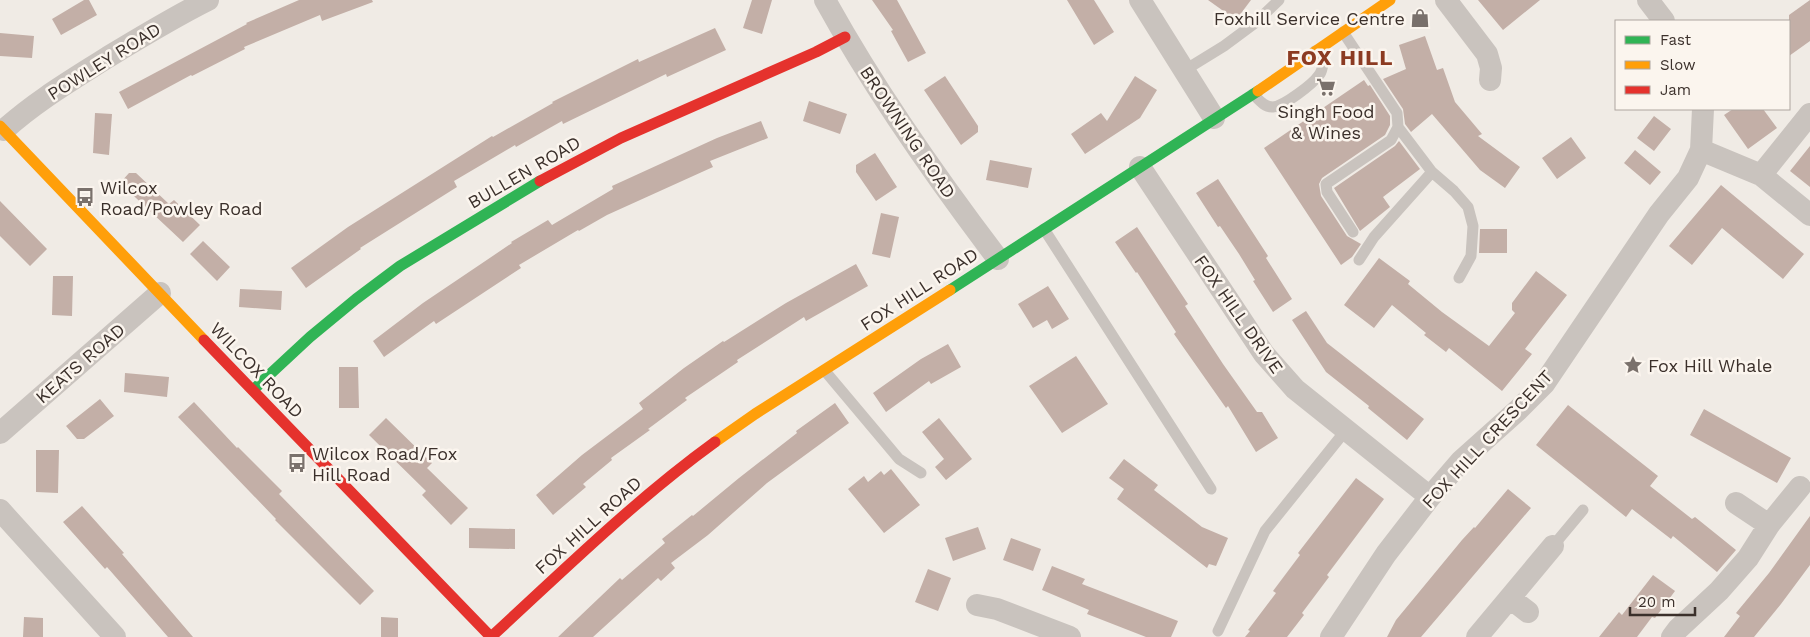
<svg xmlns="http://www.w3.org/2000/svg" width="1810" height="637" font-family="'Work Sans',sans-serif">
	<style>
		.building { fill: #c3afa7 }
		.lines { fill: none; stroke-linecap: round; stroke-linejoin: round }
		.lane { stroke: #c9c3be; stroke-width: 11 }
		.street { stroke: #c9c3be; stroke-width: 22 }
		.fast { stroke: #30b455; stroke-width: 11 }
		.slow { stroke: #ff9f0a; stroke-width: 11 }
		.jam { stroke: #e5322d; stroke-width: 11 }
		.labels { text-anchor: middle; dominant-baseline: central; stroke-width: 5; stroke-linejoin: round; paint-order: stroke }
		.poi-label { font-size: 18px; fill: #3b302b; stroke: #fbf5ee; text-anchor: start }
		.street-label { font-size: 18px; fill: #3b302b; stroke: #fbf5ee }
		.district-label { font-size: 22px; font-weight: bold; letter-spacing: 1px; fill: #8c3b22; stroke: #fbf5ee }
	</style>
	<rect width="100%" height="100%" fill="#f0ebe5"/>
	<path class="building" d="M84,0H89L97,15L61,35L52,19Z
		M299,0H372L373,2L322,21L320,15L244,47L245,49L192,76L191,75L128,109L119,92L247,24L246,23Z
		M752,0H772L762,34L743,28Z
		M872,0H897L926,53L908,62L891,31L893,30Z
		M1067,0H1094L1114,32L1094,45Z
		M1208,0H1251L1236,20Z
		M1478,0H1540L1503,30Z
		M1810,0V41L1789,56V15Z
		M715,28L726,50L667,77L666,74L563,124L562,121L516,147L515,145L454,181L457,187L360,248L361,249L306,288L291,268L348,227L492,136L493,137L553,103L552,102L638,59L639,62Z
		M0,33L34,36L32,58L0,56Z
		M1425,36L1437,70L1443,68L1455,102L1482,134L1478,136L1520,167L1505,188L1480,170L1432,114L1411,132L1405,124L1403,109L1383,79L1406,69L1399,45Z
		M945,76L978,126V132L961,145L924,90Z
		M1135,76L1157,90L1140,118L1085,154L1071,134L1101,113L1107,121Z
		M1364,80L1368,86L1370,85L1390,116V125L1385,135L1322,178L1319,184L1321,196L1347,236L1361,244L1352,257L1341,265L1264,148Z
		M809,101L847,114L840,134L803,121Z
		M1733,109H1763L1777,128L1748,149L1724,115Z
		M95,113L112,114L109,155L93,153Z
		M1654,116L1671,129L1654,151L1637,138Z
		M761,121L768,138L710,161L713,167L607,215L579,231L578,230L519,265L521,268L436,324L434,321L384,357L373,341L423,303L512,243L511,242L548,220L552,225L613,189L612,186L717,138Z
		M1571,137L1586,158L1557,179L1542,158Z
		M1399,141L1420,169L1383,197L1390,207L1360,231L1334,188L1395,146Z
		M1810,146V187L1790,171Z
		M1635,150L1661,172L1650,185L1624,163Z
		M875,153L897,187L876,201L856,172V165Z
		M990,160L1032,168L1028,188L986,180Z
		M129,173H136L169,204L174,200L200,225L183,242L120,183Z
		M1218,179L1268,256L1266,258L1292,299L1273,312L1253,281L1255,280L1239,254L1220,226L1218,227L1196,193Z
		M1721,185L1804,254L1783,279L1722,228L1692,265L1669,246Z
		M0,201L47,249L30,266L0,236Z
		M881,213L899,217L890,258L872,254Z
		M1137,227L1188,304L1185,306L1223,364L1257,412H1262L1278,438L1256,452L1228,406L1226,408L1174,334L1176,332L1137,272L1136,273L1115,242Z
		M1480,229H1507V253H1479Z
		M203,241L230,267L217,281L190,254Z
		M1379,258L1410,281L1408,284L1442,312L1489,346L1515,313L1512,310V303L1536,271L1567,295L1525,349L1532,354L1502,391L1449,348L1446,352L1424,335L1426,333L1392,305L1374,328L1344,305Z
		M856,264L868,286L806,321L804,317L737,360L738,362L685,398L687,400L648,429L650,430L611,458L612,460L583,484L586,487L553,515L536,495L582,455L643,409L639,403L684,368L723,341L724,342L786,303Z
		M53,276H73L72,316L52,315Z
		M1048,286L1069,319L1052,329L1047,320L1033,328L1018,304Z
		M240,289L282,291L281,310L239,307Z
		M1306,311L1327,343L1424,419L1407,440L1368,408L1369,406L1326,372L1292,320Z
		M948,344L961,367L931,384L929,381L886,412L873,393L921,359Z
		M1076,356L1108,404L1062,433L1029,386Z
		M339,367H358L359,408H339Z
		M125,373L169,377L167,397L124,392Z
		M100,399L114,416L84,439H77L66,426Z
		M194,402L237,448L238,447L282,491L279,494L374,591L360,605L275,520L276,519L178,417Z
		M835,403L849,423L767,483L708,535L671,563L675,568L661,581L658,578L593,637H558L620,578L622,580L665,543L662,539L692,515L693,516L739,478L797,433L796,431Z
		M1568,405L1658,476L1650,486L1692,519L1695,517L1736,550L1717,572L1673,536L1671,539L1632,509L1626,517L1536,445Z
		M1704,409L1791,458L1777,483L1690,435Z
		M386,418L432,463L427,468L468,508L451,525L422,495L426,491L369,435Z
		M939,418L972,459L946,480L935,467L944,459L922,432Z
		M36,450H59L58,493L36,492Z
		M1124,459L1158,485L1154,490L1202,527L1228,538L1216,566L1209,564L1207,568L1117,499L1124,489L1109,478Z
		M891,469L920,505L884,533L848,489L864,476L868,482L881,471L884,475Z
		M1356,478L1384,499L1327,575L1329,577L1302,613L1304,615L1287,637H1245L1250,631L1248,630L1276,593L1273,591L1300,555L1298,553Z
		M1508,489L1531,508L1421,637H1387L1396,620L1462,540L1474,527L1475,528Z
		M82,506L124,553L122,554L193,637H168L107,567L105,569L63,522Z
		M1810,516V565L1781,604L1754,637H1724L1740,616L1736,613L1769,573Z
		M978,527L986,549L953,561L945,538Z
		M469,528L515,529V549L469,548Z
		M1011,538L1041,549L1033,571L1003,560Z
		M1052,566L1085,579L1082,584L1178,621L1171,637H1146L1087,614L1089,610L1042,590Z
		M928,569L951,578L938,611L915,602Z
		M1653,575L1675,591L1655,618L1652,617L1637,637H1599L1619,612L1622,615Z
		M24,617L43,618V637H23Z
		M381,617L398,618V637H381Z"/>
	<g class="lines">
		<path class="lane" d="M1343,32L1397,113L1398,127L1391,140L1326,184L1327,192L1353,232
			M1185,70L1224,46L1255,23L1279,0
			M1253,94C1259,100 1264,107 1273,107C1284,106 1313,84 1319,75C1322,72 1322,68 1323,64L1315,51
			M1398,127L1432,172L1454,191L1468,207L1473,226L1471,256L1459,278
			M1044,229L1211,489
			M1359,260L1374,237L1432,172
			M825,371L899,459L921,473
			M1553,546L1583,510
			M1218,631L1265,531L1346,430"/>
		<path class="street" d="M825,0C875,91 935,176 998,259
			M1140,0L1214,118
			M1446,0L1487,54L1491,68L1490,80
			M1648,0L1664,21
			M4,130C36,101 72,80 108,57C141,37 174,17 208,0
			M1701,150L1761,175L1810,215
			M1140,167L1264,354L1295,389L1430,497
			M1761,175L1810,114
			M0,433L160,293
			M1736,503L1769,525
			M0,510L115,637
			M1510,598L1528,612
			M977,605L997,609L1070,637
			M1331,637L1386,554L1430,497L1461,461L1518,410L1544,384L1659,214L1688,178L1701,150L1703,109
			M1477,637L1553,546
			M1672,637L1678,629L1719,591L1748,558L1769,525L1800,487"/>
		<path class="fast" d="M950,290L1258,91
			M253,390L310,337L356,299L400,266L540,181"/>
		<path class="slow" d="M1258,91L1390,0
			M0,126L204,340
			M715,442L755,414L950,290"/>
		<path class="jam" d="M540,181L621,138L816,52L845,37
			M204,340L491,637
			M491,637C564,570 635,500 715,442"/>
	</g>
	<defs>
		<g id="shop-bare" transform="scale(1.5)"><path d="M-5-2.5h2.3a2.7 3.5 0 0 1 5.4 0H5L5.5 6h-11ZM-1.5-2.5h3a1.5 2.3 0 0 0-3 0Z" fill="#7a716c" stroke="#fbf5ee" stroke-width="2.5" paint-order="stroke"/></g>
		<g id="supermarket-bare" transform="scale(1.5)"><path d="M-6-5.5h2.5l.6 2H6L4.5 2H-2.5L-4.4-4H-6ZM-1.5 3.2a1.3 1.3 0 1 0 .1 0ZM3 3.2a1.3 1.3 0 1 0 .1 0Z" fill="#7a716c" stroke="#fbf5ee" stroke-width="2.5" paint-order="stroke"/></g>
		<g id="bus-bare" transform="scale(1.5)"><path d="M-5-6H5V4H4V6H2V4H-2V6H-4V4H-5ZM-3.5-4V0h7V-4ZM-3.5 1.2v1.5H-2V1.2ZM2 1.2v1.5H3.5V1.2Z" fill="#7a716c" stroke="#fbf5ee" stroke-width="2.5" paint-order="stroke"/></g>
		<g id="sight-bare" transform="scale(1.5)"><path d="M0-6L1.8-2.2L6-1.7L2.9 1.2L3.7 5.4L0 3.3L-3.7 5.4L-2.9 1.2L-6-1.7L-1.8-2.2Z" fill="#7a716c" stroke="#fbf5ee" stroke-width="2.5" paint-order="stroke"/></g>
	</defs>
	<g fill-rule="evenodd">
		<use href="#shop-bare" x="1420" y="18"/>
		<use href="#supermarket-bare" x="1326" y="87"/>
		<use href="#bus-bare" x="85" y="197"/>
		<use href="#sight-bare" x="1633" y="365"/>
		<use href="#bus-bare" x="297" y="463"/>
	</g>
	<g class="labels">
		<g class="poi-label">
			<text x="1405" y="18" text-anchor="end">Foxhill Service Centre</text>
			<text x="1326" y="111" text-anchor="middle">Singh Food<tspan x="1326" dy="21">&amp; Wines</tspan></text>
			<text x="100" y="187">Wilcox<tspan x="100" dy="21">Road/Powley Road</tspan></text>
			<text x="1648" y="365">Fox Hill Whale</text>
			<text x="312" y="453">Wilcox Road/Fox<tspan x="312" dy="21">Hill Road</tspan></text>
		</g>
		<g class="street-label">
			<text transform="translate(104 61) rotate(-32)">POWLEY ROAD</text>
			<text transform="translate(908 132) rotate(56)">BROWNING ROAD</text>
			<text transform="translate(524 172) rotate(-30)">BULLEN ROAD</text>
			<text transform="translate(919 289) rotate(-33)">FOX HILL ROAD</text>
			<text transform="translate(1239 314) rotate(55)">FOX HILL DRIVE</text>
			<text transform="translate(80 363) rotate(-41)">KEATS ROAD</text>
			<text transform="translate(257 370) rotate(46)">WILCOX ROAD</text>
			<text transform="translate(1487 439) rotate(-47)">FOX HILL CRESCENT</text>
			<text transform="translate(588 525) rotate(-42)">FOX HILL ROAD</text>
		</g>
		<g class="district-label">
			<text x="1340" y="57">FOX HILL</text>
		</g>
	</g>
	<rect x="1615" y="20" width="175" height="90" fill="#fbf5ee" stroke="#aea6a0"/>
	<rect x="1625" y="36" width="25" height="8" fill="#30b455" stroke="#aea6a0"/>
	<text x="1660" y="45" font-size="15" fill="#3b302b">Fast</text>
	<rect x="1625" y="61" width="25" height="8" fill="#ff9f0a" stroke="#aea6a0"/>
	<text x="1660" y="70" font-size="15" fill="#3b302b">Slow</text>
	<rect x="1625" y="86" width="25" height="8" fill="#e5322d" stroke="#aea6a0"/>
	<text x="1660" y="95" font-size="15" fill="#3b302b">Jam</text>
	<path d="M1630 607v8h65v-8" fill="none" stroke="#3b302b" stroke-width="2.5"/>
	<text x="1638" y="607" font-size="15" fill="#3b302b" stroke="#fbf5ee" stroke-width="4" paint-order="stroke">20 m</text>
</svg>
